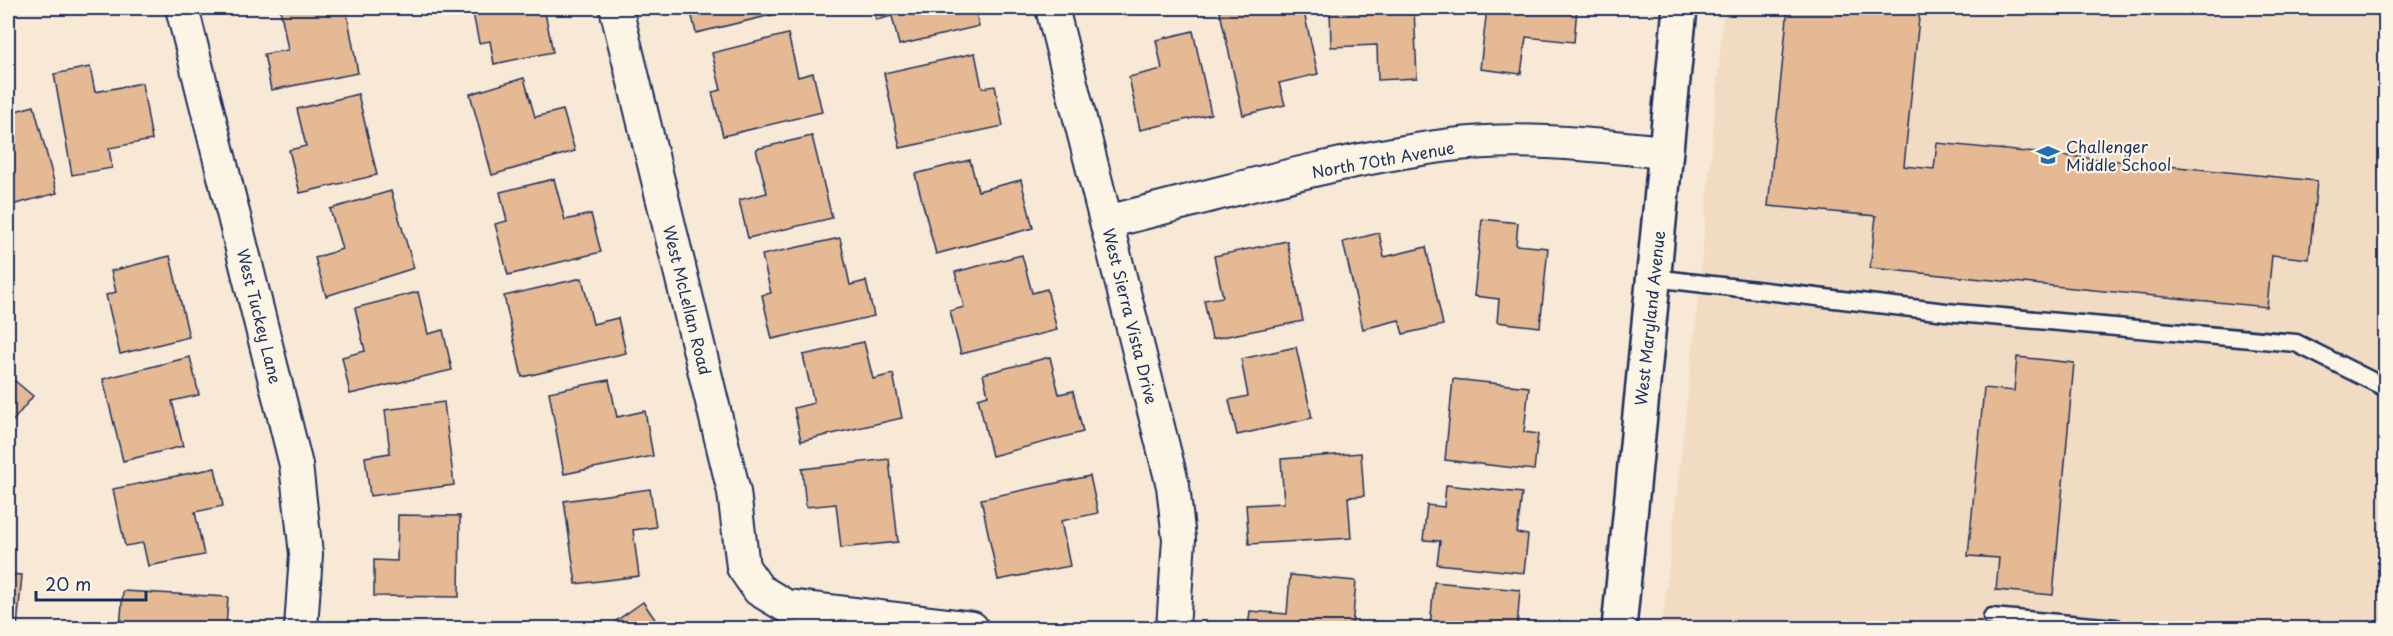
<svg xmlns="http://www.w3.org/2000/svg" width="2393" height="636" font-family="'Playpen Sans',sans-serif">
	<style>
		.built { fill: #f1dbc2 }
		.building { fill: #e4b994; stroke: #1b2f5e; stroke-width: 1.5 }
		.lines { fill: none; stroke-linecap: round; stroke-linejoin: round }
		.lane-casing { stroke: #1b2f5e; stroke-width: 21 }
		.street-casing { stroke: #1b2f5e; stroke-width: 36 }
		.secondary-casing { stroke: #1b2f5e; stroke-width: 38 }
		.lane { stroke: #fcf5e5; stroke-width: 16 }
		.street { stroke: #fcf5e5; stroke-width: 32 }
		.secondary { stroke: #fcf5e5; stroke-width: 33 }
		.labels { text-anchor: middle; dominant-baseline: central; stroke-width: 4.5; stroke-linejoin: round; paint-order: stroke }
		.poi-label { font-size: 16px; fill: #1b2f5e; stroke: #fcf5e5; text-anchor: start }
		.street-label { font-size: 16px; fill: #1b2f5e; stroke: #fcf5e5 }
	</style>
	<rect width="100%" height="100%" fill="#f7e9d5"/>
	<filter id="ink" filterUnits="userSpaceOnUse"><feTurbulence type="fractalNoise" baseFrequency=".0167" numOctaves="2"/><feDisplacementMap in="SourceGraphic" scale="12" xChannelSelector="R" yChannelSelector="G"/><feConvolveMatrix kernelMatrix="1 2 1 2 8 2 1 2 1" color-interpolation-filters="sRGB"/></filter>
	<g filter="url(#ink)">
		<path class="built" d="M1724,8H2385V628H1662L1698,302Z"/>
		<path class="building" d="M280,8H346L358,73L271,90L264,54L288,50Z
			M472,8H544L553,52L494,64L490,41L479,43Z
			M690,8H801L696,33Z
			M873,8H975L979,26L899,45L892,16L876,20Z
			M1219,8H1303L1318,74L1279,83L1285,105L1243,115Z
			M1330,8H1414L1417,78L1378,80L1377,45L1331,47Z
			M1487,8H1577L1574,42L1526,37L1521,74L1480,69Z
			M1788,8H1920L1904,166L1934,169L1937,143L2317,181L2309,259L2272,255L2267,307L1870,268L1876,216L1768,206Z
			M1193,31L1211,114L1140,130L1129,77L1162,69L1156,40Z
			M788,34L798,77L813,73L822,112L723,136L712,92L721,90L712,53Z
			M975,53L982,88L995,86L1003,126L900,148L884,73Z
			M90,67L95,92L142,83L152,140L109,148L112,168L72,175L54,74Z
			M524,78L535,117L563,110L575,151L492,175L470,94Z
			M358,94L377,175L300,193L289,150L306,146L297,109Z
			M34,106L57,193L8,206V113Z
			M812,136L832,218L748,238L739,200L767,193L756,149Z
			M970,160L978,191L1021,180L1033,228L936,254L915,174Z
			M554,179L565,220L591,214L601,252L508,275L495,224L507,221L500,192Z
			M391,191L414,268L326,296L315,258L342,249L330,209Z
			M1482,219L1518,223L1516,245L1548,248L1540,327L1497,322L1499,299L1474,296Z
			M1379,233L1384,257L1426,247L1443,325L1403,334L1399,320L1363,329L1343,242Z
			M840,238L850,285L866,281L874,316L772,339L762,295L771,293L762,255Z
			M1287,241L1303,321L1212,339L1204,300L1223,297L1214,256Z
			M1022,255L1032,293L1047,289L1057,330L961,354L950,311L964,307L955,272Z
			M170,256L189,337L120,354L106,295L116,292L111,271Z
			M582,278L593,324L618,318L626,353L522,377L504,296Z
			M418,292L428,334L443,330L452,370L350,394L342,357L365,351L355,308Z
			M864,342L873,379L893,374L902,418L801,441L794,408L814,403L803,355Z
			M1296,347L1312,418L1237,435L1229,400L1248,396L1241,359Z
			M190,357L199,395L172,401L183,446L123,461L103,379Z
			M1050,357L1059,394L1073,391L1083,432L992,456L978,398L988,395L983,374Z
			M2017,357L2074,363L2053,595L1996,590L1999,558L1968,556L1984,388L2014,391Z
			M8,375L33,396L8,427Z
			M1453,379L1529,387L1524,432L1538,434L1534,470L1445,460Z
			M609,380L617,417L645,411L653,456L564,474L549,392Z
			M444,402L454,485L370,496L365,457L390,453L385,410Z
			M1361,453L1364,496L1348,497L1351,538L1249,544L1246,505L1284,503L1281,459Z
			M889,459L898,542L841,548L836,504L806,507L802,469Z
			M215,468L223,506L195,512L204,555L148,566L143,543L125,546L113,489Z
			M1090,476L1098,513L1061,521L1070,566L998,580L981,499Z
			M1446,485L1522,493L1517,533L1528,535L1524,573L1437,564L1440,541L1423,540L1427,505L1444,507Z
			M650,489L656,527L633,530L639,576L576,584L564,501Z
			M398,515L460,516L459,597L374,596V560L397,561Z
			M8,574L22,575L17,628H8Z
			M1290,575L1356,581L1352,628H1248L1250,611L1287,614Z
			M1434,582L1520,590L1517,628H1430Z
			M123,591L228,597L226,628H120Z
			M643,602L661,628H606Z
			M401,624L440,628H400Z"/>
		<g class="lines">
			<g class="lane-casing">
				<path id="lane" d="M1653,278L1946,312L2296,343L2386,388
					M1992,617L2116,628"/>
			</g>
			<g class="street-casing">
				<path id="street" d="M182,8L296,465L306,554L301,628
					M616,8L734,492L743,567L759,590L786,606L972,628
					M1052,8L1173,486L1179,539L1173,628
					M1107,222C1220,194 1334,160 1450,145C1522,136 1594,145 1665,152"/>
			</g>
			<g class="secondary-casing">
				<path id="secondary" d="M1619,628L1680,8"/>
			</g>
			<use href="#lane" class="lane"/>
			<use href="#street" class="street"/>
			<use href="#secondary" class="secondary"/>
		</g>
	</g>
	<defs>
		<g id="school-bare" transform="scale(1.8)"><path d="M0-5L7-2L0 1L-7-2ZM-4 1L0 2.5L4 1V4Q0 6-4 4Z" fill="#1f6fb2" stroke="#fcf5e5" stroke-width="2.5" paint-order="stroke"/></g>
	</defs>
	<g fill-rule="evenodd">
		<use href="#school-bare" x="2048" y="155"/>
	</g>
	<g class="labels">
		<g class="poi-label">
			<text x="2066" y="146">Challenger<tspan x="2066" dy="18">Middle School</tspan></text>
		</g>
		<g class="street-label">
			<text transform="translate(1383 159) rotate(-10)">North 70th Avenue</text>
			<text transform="translate(688 300) rotate(76)">West McLellan Road</text>
			<text transform="translate(260 316) rotate(76)">West Tuckey Lane</text>
			<text transform="translate(1131 316) rotate(76)">West Sierra Vista Drive</text>
			<text transform="translate(1649 318) rotate(-84)">West Maryland Avenue</text>
		</g>
	</g>
	<rect width="2393" height="636" fill="none" stroke="#fcf5e5" stroke-width="30"/>
	<rect x="15" y="15" width="2363" height="606" fill="none" stroke="#1b2f5e" stroke-width="2" filter="url(#ink)"/>
	<path d="M36 591v9h110v-9" fill="none" stroke="#1b2f5e" stroke-width="3"/>
	<text x="45" y="591" font-size="18" fill="#1b2f5e" stroke="#fcf5e5" stroke-width="4.5" paint-order="stroke">20 m</text>
</svg>
